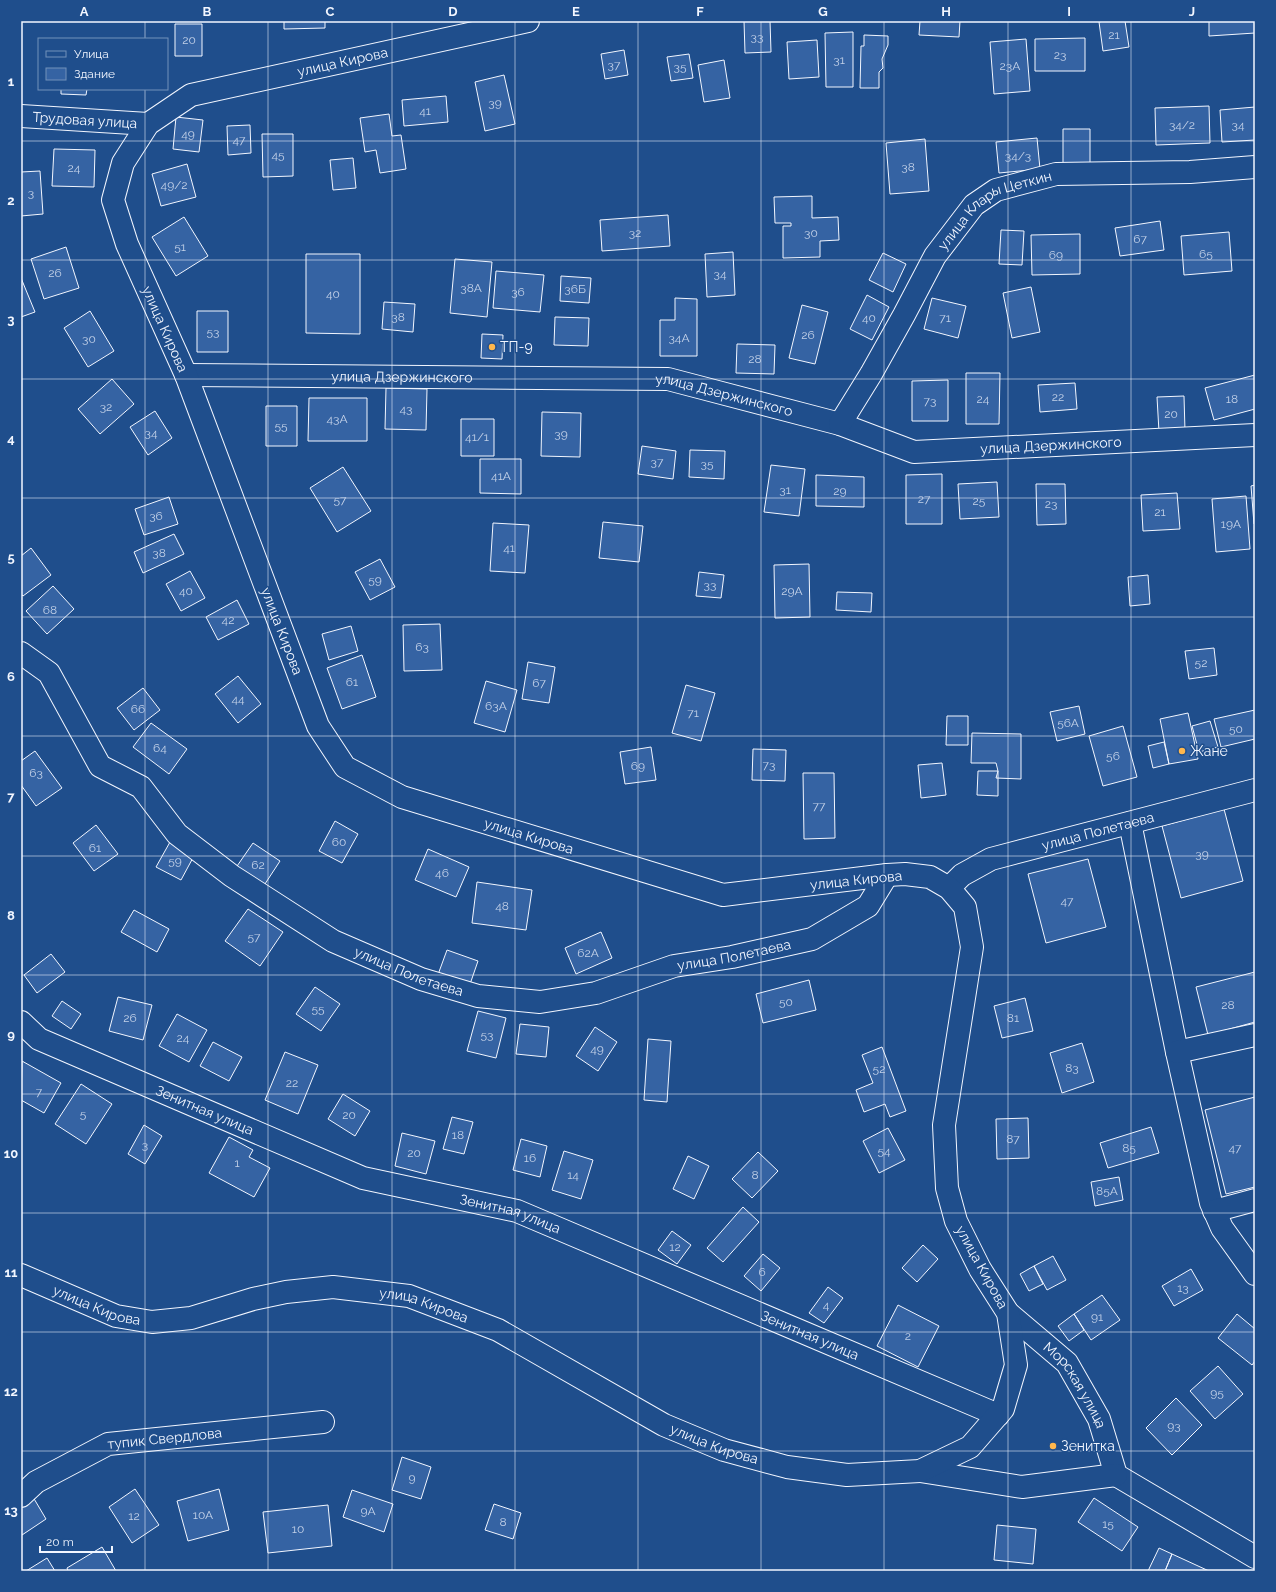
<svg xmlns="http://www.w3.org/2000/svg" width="1276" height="1592" font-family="Raleway,sans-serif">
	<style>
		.building { fill: #3563a3; stroke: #f2f6ff }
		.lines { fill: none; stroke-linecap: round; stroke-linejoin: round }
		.minor-casing { stroke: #f2f6ff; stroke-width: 24 }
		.major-casing { stroke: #f2f6ff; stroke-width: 24 }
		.minor { stroke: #1f4e8c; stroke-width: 22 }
		.major { stroke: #1f4e8c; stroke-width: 22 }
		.grid { fill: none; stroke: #f2f6ff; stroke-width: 1; stroke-opacity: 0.55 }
		.poi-dot { fill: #ffb74d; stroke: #1f4e8c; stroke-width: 1.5 }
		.labels { text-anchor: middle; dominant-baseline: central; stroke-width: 3; stroke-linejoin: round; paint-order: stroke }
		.number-label { font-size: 12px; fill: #c3d1e8 }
		.street-label { font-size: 14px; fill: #f2f6ff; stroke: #1f4e8c }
		.poi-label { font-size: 14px; fill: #f2f6ff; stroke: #1f4e8c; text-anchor: start }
		.neatline { fill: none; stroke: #f2f6ff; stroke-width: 1.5 }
		.grid-label { font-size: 13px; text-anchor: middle; font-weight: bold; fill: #f2f6ff }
	</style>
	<rect width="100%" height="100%" fill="#1f4e8c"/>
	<path class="building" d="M284,21H325V28L284,29Z
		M744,21H770L771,52L745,53Z
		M920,21H960L959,37L919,35Z
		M1104,21H1125L1129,47L1103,51L1099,22Z
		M1209,21H1255V33L1209,36Z
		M175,24H202V56H175Z
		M853,32V87H826L825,33Z
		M864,35L888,36V45L882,59L883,68L879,72V88H860L861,46H864Z
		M1085,38V71H1035V39Z
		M1026,39L1030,91L994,94L990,42Z
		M817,40L819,77L789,79L787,42Z
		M624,50L628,75L605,79L601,54Z
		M689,54L693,78L671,81L667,57Z
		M724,60L730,98L704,102L698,65Z
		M504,75L515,124L485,131L475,82Z
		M61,89H87L86,95L61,94Z
		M446,96L448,122L404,126L402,100Z
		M1209,106L1210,143L1156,145L1155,108Z
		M1255,107V140L1222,142L1220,110Z
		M389,114L392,136L401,135L406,169L380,173L376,150L365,152L360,118Z
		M176,117L203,120L199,152L173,149Z
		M250,125L251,153L228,155L227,126Z
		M1063,129H1090V163H1063Z
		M262,134H293V176L263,177Z
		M1037,138L1040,169L999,173L996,142Z
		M925,139L929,191L890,194L886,143Z
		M54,149L95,150L94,187L52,186Z
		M353,158L356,188L333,190L330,160Z
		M187,164L196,197L161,206L152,174Z
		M40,171L43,214L21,216V172Z
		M812,196V218L838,217L839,240L820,241V257L783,258V226H791V223H775L774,197Z
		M668,215L670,246L602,251L600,220Z
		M184,217L208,256L176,276L152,237Z
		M1160,221L1164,250L1120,256L1115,228Z
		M1001,230L1024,231L1022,265L999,264Z
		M1229,232L1232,271L1184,275L1181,236Z
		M1080,234V274L1032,275L1031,235Z
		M66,247L79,288L44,299L31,259Z
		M733,252L735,295L707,297L705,254Z
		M883,253L906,264L893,292L869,280Z
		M306,254H360V334L306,333Z
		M455,259L492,262L487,317L450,313Z
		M496,271L544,275L540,312L493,308Z
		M561,276L591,278L589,303L560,301Z
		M21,278L35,312L21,317Z
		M1031,287L1040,332L1012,338L1003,293Z
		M867,295L889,307L872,340L850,329Z
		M675,298L697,299V356H660V320H675Z
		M932,298L966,306L958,338L924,329Z
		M384,302L415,304L413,332L382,329Z
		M802,305L828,312L815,364L789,358Z
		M90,311L114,351L88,367L64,328Z
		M197,311H228V352H197Z
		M555,317L589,318L588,346L554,345Z
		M482,334L503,335L502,359L481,358Z
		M737,344L775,345L774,374L736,373Z
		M966,373H1000L999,424H966Z
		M1255,375V409L1214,420L1205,388Z
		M112,379L134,404L100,434L78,409Z
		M948,380V421H912V381Z
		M1075,383L1077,409L1040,412L1038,385Z
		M386,388L427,389L426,430L385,429Z
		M1184,396L1185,431L1159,432L1157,397Z
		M309,398H367V441H308Z
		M266,406H297V446H266Z
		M155,411L172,438L148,455L130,427Z
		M542,412L581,413L580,457L541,456Z
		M461,419H494V456H461Z
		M642,446L676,451L673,479L638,474Z
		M690,450L725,451L724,479L689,477Z
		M480,459H521V494L480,493Z
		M771,465L805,469L799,516L764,512Z
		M343,467L371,511L337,532L310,488Z
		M942,474V524H906V475Z
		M816,475L864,477V507L816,506Z
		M997,482L999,517L960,519L958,484Z
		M1036,484H1065L1066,524L1037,525Z
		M1255,485V524H1254L1251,486Z
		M1177,493L1180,529L1143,531L1141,495Z
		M1246,496L1250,549L1216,552L1212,499Z
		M169,497L178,524L144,535L135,509Z
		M603,522L643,526L639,562L599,558Z
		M493,523L529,525L525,573L490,571Z
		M174,534L184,554L143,573L134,552Z
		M31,548L51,575L23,596L21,594V556Z
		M380,559L395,587L370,600L355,572Z
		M809,564L810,617L775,618L774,565Z
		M190,571L205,598L181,611L166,584Z
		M699,572L724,575L721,598L696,596Z
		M1148,575L1150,604L1130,606L1128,577Z
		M53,586L74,609L47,634L26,611Z
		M837,592L872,593L871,612L836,610Z
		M237,600L249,624L218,640L206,617Z
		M440,624L442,670L404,671L403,625Z
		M351,626L358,651L329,660L322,634Z
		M1214,648L1217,675L1189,679L1185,651Z
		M362,655L376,697L342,709L327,668Z
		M528,662L555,667L549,703L522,699Z
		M238,676L261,704L238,723L215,694Z
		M486,681L517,690L505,732L474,723Z
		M686,685L715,693L701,741L672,733Z
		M143,688L160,710L134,730L117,708Z
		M1079,706L1085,734L1057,741L1050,712Z
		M1255,710V739L1221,747L1214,719Z
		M1188,713L1198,759L1169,764L1160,719Z
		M947,716H968V745H946Z
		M1210,721L1218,747L1199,752L1192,726Z
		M151,723L187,749L169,774L133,747Z
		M1123,726L1137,777L1103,786L1089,736Z
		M972,733L1021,734V779L996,778L998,771L996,763H971Z
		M1164,742L1169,764L1153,768L1148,746Z
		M651,747L656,780L625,784L620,752Z
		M753,749L786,750L785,781L752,780Z
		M35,751L62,788L36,806L21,785V761Z
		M942,763L946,795L921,798L918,765Z
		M978,771H998V796L977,795Z
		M803,773H834L835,838L804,839Z
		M1224,809L1243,881L1181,898L1162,826Z
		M335,821L358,834L342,863L319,851Z
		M96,825L118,854L94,871L73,843Z
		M170,842L195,854L181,880L156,867Z
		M253,843L280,861L263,887L235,869Z
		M428,849L469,867L456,897L415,880Z
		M1088,859L1106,927L1046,943L1028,874Z
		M477,882L532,890L526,930L472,923Z
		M248,909L283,932L260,966L225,941Z
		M134,910L169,929L157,952L121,932Z
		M601,932L612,958L576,974L565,948Z
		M447,950L478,961L468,990L436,980Z
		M51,954L65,972L37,993L24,975Z
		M1255,972V1022L1208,1035L1196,987Z
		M809,980L816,1010L763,1023L756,994Z
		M315,987L340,1004L321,1031L296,1014Z
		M118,997L152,1005L143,1040L109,1031Z
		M1025,998L1033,1031L1002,1038L994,1006Z
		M62,1001L81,1014L71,1029L52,1016Z
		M478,1011L506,1018L496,1058L467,1051Z
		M177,1014L207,1030L189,1062L159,1046Z
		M520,1024L549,1027L546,1057L516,1054Z
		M595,1027L617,1042L598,1071L576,1056Z
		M648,1039L671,1041L667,1102L644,1100Z
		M213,1042L242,1057L229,1081L200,1066Z
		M1082,1043L1094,1082L1062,1093L1050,1053Z
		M882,1047L906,1111L890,1117L885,1104L864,1112L856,1090L873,1083L862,1055Z
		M285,1052L318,1065L298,1114L265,1100Z
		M22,1061L61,1083L44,1113L21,1100Z
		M81,1084L112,1104L86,1144L55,1124Z
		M343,1094L370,1111L355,1136L328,1119Z
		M1255,1097V1187L1226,1194L1205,1110Z
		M452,1117L473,1122L464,1154L443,1149Z
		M1028,1118L1029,1158L997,1159L996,1119Z
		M144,1125L162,1136L145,1164L128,1154Z
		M1151,1127L1159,1153L1108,1168L1100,1143Z
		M888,1128L905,1160L879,1173L863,1141Z
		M402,1133L435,1141L426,1174L395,1166Z
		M229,1137L253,1150L249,1157L270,1168L254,1197L209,1173Z
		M521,1139L547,1146L540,1177L513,1170Z
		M564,1151L593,1160L581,1199L552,1190Z
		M758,1152L778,1171L752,1198L732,1179Z
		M688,1156L709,1166L694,1199L673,1189Z
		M1119,1177L1123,1200L1095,1206L1091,1182Z
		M743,1207L759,1222L723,1262L707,1248Z
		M672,1231L691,1245L677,1264L658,1250Z
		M923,1245L938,1259L917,1282L902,1268Z
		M763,1254L780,1268L761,1291L744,1276Z
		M1053,1256L1066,1280L1047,1290L1034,1266Z
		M1034,1266L1043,1284L1029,1291L1020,1274Z
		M1191,1269L1203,1290L1174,1306L1162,1286Z
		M828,1287L843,1298L824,1323L809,1313Z
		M1102,1295L1120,1320L1091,1340L1074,1314Z
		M898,1305L939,1326L918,1367L877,1346Z
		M1074,1314L1084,1330L1069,1341L1058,1326Z
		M1237,1314L1255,1329V1361L1252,1365L1218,1338Z
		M1218,1366L1243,1394L1215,1419L1190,1391Z
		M1176,1398L1202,1425L1172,1455L1146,1428Z
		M402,1457L431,1467L421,1499L392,1490Z
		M135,1489L159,1525L132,1543L109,1507Z
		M219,1489L229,1530L188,1541L177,1501Z
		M352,1490L393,1504L384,1532L343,1517Z
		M33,1497L46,1519L22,1535L21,1533V1505Z
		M1094,1498L1138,1527L1122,1551L1078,1522Z
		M494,1504L521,1513L513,1539L485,1530Z
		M328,1505L332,1546L268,1553L263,1512Z
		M997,1525L1036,1529L1033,1564L994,1560Z
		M102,1547L116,1571H68L67,1568Z
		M1159,1548L1172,1554L1165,1571H1148Z
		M1172,1554L1209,1571H1165Z
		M47,1558L55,1571H26Z"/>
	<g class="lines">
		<g class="minor-casing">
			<g id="minor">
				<path id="s1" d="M21,116L148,124"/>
				<path id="s2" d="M186,375L668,379L840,424L914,452L1255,435"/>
				<path id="s3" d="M840,424L871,374L904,315L935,256L974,205L996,190L1056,174L1190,172L1255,167"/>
				<path id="s4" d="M21,653L49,673L100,766L141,787L177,834L232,876L333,941L421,979L478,996L540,1002L596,993L674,966L732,957L812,939L868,906L887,875"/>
				<path d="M1130,823L1177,1052L1211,1203L1222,1228L1255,1274"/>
				<path id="s5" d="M949,888L962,875L991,859L1255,790"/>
				<path id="s6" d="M21,1022L39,1039L363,1178L517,1211L998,1415"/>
				<path d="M1177,1052L1255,1035"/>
				<path d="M1214,1211L1255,1200"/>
				<path id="s7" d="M1008,1313L1067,1363L1099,1419L1116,1475L1255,1557"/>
				<path d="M920,1471L1022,1487L1116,1475"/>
				<path id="s8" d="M21,1496L36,1482L108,1444L323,1422"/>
			</g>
		</g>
		<g class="major-casing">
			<g id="major">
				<path id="s9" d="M21,1275L116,1316L152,1322L191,1318L253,1299L286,1292L333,1287L409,1296L498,1330L664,1425L724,1450L787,1467L847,1475L920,1471L970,1447L1003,1409L1016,1365L1008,1313L980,1269L956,1221L947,1188L944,1125L972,947L965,907L949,888L930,877L905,874L887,875L723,895L402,797L345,767L318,726L186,375L127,244L113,200L123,163L148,124L191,95L528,21"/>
			</g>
		</g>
		<use href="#minor" class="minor"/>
		<use href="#major" class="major"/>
	</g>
	<path class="grid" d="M145,21V39M268,21V1571M392,21V1571M515,21V1571M638,21V1571M761,21V1571M884,21V1571M1008,21V1571M1131,21V1571M145,89V1571M21,141H1255M21,260H1255M21,379H1255M21,498H1255M21,617H1255M21,736H1255M21,856H1255M21,975H1255M21,1094H1255M21,1213H1255M21,1332H1255M21,1451H1255"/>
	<g class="poi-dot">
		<circle cx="492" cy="347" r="4"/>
		<circle cx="1182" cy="751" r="4"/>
		<circle cx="1053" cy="1446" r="4"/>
	</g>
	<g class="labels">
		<g class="number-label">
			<text x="1114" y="35">21</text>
			<text x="757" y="37">33</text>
			<text x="189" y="40">20</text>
			<text x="1060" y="55">23</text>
			<text x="839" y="60">31</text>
			<text x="614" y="65">37</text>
			<text x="1010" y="66">23А</text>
			<text x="680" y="67">35</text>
			<text x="495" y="103">39</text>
			<text x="425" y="111">41</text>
			<text x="1182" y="125">34/2</text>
			<text x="1238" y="125">34</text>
			<text x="188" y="134">49</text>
			<text x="239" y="140">47</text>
			<text x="278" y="155">45</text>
			<text x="1018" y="156">34/3</text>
			<text x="908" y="167">38</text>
			<text x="74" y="168">24</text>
			<text x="174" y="185">49/2</text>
			<text x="31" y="193">3</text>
			<text x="635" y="233">32</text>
			<text x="811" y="233">30</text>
			<text x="1140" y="239">67</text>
			<text x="180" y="247">51</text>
			<text x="1206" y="254">65</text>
			<text x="1056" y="255">69</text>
			<text x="55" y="273">26</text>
			<text x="720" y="274">34</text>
			<text x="471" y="288">38А</text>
			<text x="575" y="289">36Б</text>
			<text x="518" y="292">36</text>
			<text x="333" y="294">40</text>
			<text x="398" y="317">38</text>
			<text x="869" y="318">40</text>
			<text x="945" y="318">71</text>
			<text x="213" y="332">53</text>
			<text x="808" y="335">26</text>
			<text x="679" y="338">34А</text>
			<text x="89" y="339">30</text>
			<text x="755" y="359">28</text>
			<text x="1058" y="397">22</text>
			<text x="983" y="399">24</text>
			<text x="1232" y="399">18</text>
			<text x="930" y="401">73</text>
			<text x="106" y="407">32</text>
			<text x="406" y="409">43</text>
			<text x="1171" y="414">20</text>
			<text x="337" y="419">43А</text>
			<text x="281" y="426">55</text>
			<text x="151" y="433">34</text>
			<text x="561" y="434">39</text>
			<text x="477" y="437">41/1</text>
			<text x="657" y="462">37</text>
			<text x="707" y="464">35</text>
			<text x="501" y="476">41А</text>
			<text x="785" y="490">31</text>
			<text x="840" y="491">29</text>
			<text x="924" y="499">27</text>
			<text x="340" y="500">57</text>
			<text x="979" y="501">25</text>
			<text x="1051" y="504">23</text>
			<text x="1160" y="512">21</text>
			<text x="156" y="516">36</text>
			<text x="1231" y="524">19А</text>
			<text x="509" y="548">41</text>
			<text x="159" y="553">38</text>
			<text x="375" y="580">59</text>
			<text x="710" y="585">33</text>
			<text x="186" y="591">40</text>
			<text x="792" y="591">29А</text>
			<text x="50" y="610">68</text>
			<text x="228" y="620">42</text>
			<text x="422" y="647">63</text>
			<text x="1201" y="663">52</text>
			<text x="352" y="682">61</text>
			<text x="539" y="683">67</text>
			<text x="238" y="699">44</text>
			<text x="496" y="706">63А</text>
			<text x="138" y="709">66</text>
			<text x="693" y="713">71</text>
			<text x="1068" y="723">56А</text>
			<text x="1236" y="729">50</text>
			<text x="160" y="748">64</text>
			<text x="1113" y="756">56</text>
			<text x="769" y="765">73</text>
			<text x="638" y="766">69</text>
			<text x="36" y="773">63</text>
			<text x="819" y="806">77</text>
			<text x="339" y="842">60</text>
			<text x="95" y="848">61</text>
			<text x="1202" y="854">39</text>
			<text x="175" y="861">59</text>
			<text x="258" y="865">62</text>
			<text x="442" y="873">46</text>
			<text x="1067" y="901">47</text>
			<text x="502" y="906">48</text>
			<text x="254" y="937">57</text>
			<text x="588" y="953">62А</text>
			<text x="786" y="1002">50</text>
			<text x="1228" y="1005">28</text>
			<text x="318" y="1009">55</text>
			<text x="130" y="1018">26</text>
			<text x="1013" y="1018">81</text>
			<text x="487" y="1035">53</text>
			<text x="183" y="1038">24</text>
			<text x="597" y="1049">49</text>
			<text x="1072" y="1068">83</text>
			<text x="879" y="1069">52</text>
			<text x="292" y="1083">22</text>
			<text x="39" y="1092">7</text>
			<text x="83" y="1114">5</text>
			<text x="349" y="1115">20</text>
			<text x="458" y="1135">18</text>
			<text x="1013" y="1139">87</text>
			<text x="145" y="1145">3</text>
			<text x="1129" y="1148">85</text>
			<text x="1235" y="1148">47</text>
			<text x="884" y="1151">54</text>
			<text x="414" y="1153">20</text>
			<text x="530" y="1158">16</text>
			<text x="237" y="1163">1</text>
			<text x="573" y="1175">14</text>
			<text x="755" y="1175">8</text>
			<text x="1107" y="1191">85А</text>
			<text x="675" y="1247">12</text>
			<text x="762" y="1272">6</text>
			<text x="1183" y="1288">13</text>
			<text x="826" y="1305">4</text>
			<text x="1097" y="1317">91</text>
			<text x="908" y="1336">2</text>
			<text x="1217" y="1393">95</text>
			<text x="1174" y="1426">93</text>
			<text x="412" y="1478">9</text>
			<text x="368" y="1511">9А</text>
			<text x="203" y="1515">10А</text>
			<text x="134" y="1516">12</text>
			<text x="503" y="1522">8</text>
			<text x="1108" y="1524">15</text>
			<text x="298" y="1529">10</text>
		</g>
		<g class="street-label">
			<text stroke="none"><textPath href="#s9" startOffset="3141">улица Кирова</textPath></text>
			<text stroke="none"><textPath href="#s1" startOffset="64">Трудовая улица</textPath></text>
			<text stroke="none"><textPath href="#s3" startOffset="272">улица Клары Цеткин</textPath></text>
			<text transform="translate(165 329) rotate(66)">улица Кирова</text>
			<text stroke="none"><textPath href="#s2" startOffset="216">улица Дзержинского</textPath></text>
			<text stroke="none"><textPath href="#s2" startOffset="540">улица Дзержинского</textPath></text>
			<text stroke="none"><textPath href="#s2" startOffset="876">улица Дзержинского</textPath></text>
			<text transform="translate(282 631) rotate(69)">улица Кирова</text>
			<text stroke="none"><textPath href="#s5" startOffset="162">улица Полетаева</textPath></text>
			<text transform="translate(529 836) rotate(17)">улица Кирова</text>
			<text transform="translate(856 880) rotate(-6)">улица Кирова</text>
			<text stroke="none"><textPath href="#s4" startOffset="853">улица Полетаева</textPath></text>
			<text stroke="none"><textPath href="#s4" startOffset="517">улица Полетаева</textPath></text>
			<text stroke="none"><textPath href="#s6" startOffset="205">Зенитная улица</textPath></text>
			<text stroke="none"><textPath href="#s6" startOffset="529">Зенитная улица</textPath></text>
			<text transform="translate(982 1267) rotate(61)">улица Кирова</text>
			<text stroke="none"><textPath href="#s9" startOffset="82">улица Кирова</textPath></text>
			<text stroke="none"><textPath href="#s9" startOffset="418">улица Кирова</textPath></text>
			<text stroke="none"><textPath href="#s6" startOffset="853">Зенитная улица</textPath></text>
			<text stroke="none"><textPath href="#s7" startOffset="100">Морская улица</textPath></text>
			<text stroke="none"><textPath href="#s8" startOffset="159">тупик Свердлова</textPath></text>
			<text stroke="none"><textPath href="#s9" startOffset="742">улица Кирова</textPath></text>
		</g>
		<g class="poi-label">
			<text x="500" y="347">ТП-9</text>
			<text x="1190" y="751">Жане</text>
			<text x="1061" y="1446">Зенитка</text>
		</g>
	</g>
	<rect width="1276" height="1592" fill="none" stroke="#1f4e8c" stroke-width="44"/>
	<rect x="38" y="38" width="130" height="52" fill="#1f4e8c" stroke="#7391ba"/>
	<rect x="46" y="51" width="20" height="6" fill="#1f4e8c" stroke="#7391ba"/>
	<text x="74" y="58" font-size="12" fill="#f2f6ff">Улица</text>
	<rect x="46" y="68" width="20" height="12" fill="#3563a3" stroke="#7391ba"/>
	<text x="74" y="78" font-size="12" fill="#f2f6ff">Здание</text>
	<path d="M40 1546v6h72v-6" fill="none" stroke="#f2f6ff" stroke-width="2"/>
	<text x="46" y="1546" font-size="12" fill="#f2f6ff" stroke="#1f4e8c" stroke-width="3" paint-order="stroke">20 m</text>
	<rect x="22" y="22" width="1232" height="1548" class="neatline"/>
	<g class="grid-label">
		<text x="84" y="16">A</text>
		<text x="207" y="16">B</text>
		<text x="330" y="16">C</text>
		<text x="453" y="16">D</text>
		<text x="576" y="16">E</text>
		<text x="700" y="16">F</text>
		<text x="823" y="16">G</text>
		<text x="946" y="16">H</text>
		<text x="1069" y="16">I</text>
		<text x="1192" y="16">J</text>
		<text x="11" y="86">1</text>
		<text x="11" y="205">2</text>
		<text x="11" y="324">3</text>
		<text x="11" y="443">4</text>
		<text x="11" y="562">5</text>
		<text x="11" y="681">6</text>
		<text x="11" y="801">7</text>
		<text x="11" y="920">8</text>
		<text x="11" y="1039">9</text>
		<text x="11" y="1158">10</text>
		<text x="11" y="1277">11</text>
		<text x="11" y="1396">12</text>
		<text x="11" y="1515">13</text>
	</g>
</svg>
